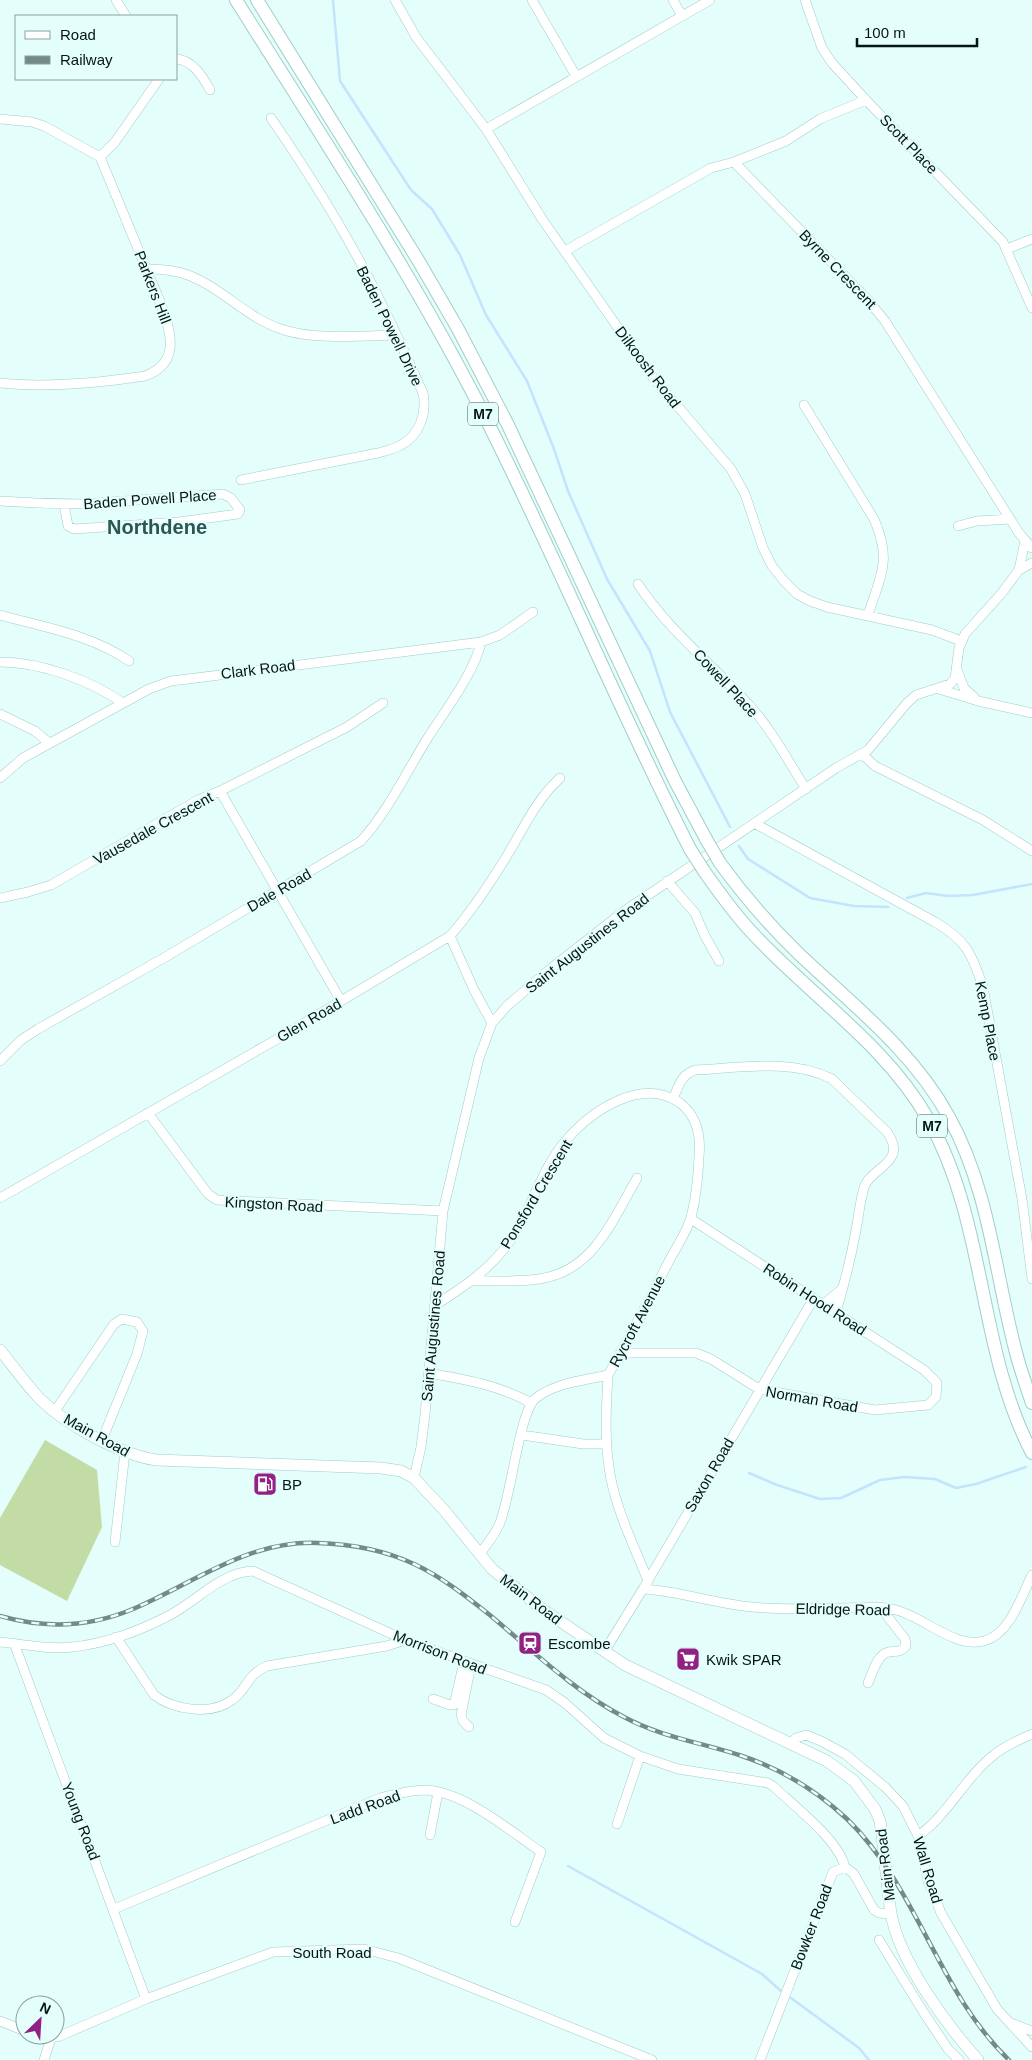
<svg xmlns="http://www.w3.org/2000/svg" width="1032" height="2060" font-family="Arial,sans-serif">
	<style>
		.pitch { fill: #c3dca6 }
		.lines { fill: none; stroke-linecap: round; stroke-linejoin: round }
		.stream { stroke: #c4e3fe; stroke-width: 2.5 }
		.minor-casing { stroke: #a1cdc8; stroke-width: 10 }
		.major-casing { stroke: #a1cdc8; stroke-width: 12 }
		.highway-casing { stroke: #a1cdc8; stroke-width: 14 }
		.minor { stroke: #fff; stroke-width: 9 }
		.major { stroke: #fff; stroke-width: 11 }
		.highway { stroke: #fff; stroke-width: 12 }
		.rail-casing { stroke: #748a87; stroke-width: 4.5 }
		.rail { stroke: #e3fefb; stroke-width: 2.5; stroke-dasharray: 8; stroke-linecap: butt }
		.highway-bridge-casing { stroke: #a1cdc8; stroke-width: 14; stroke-linecap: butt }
		.highway-bridge { stroke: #fff; stroke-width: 12 }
		.labels { text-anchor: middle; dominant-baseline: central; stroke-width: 4.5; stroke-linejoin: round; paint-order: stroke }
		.shield { fill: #e3fefb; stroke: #485b59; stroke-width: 1 }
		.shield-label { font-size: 14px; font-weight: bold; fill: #051513 }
		.street-label { font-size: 15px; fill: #051513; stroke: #e3fefb }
		.poi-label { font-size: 15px; fill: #051513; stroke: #e3fefb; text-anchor: start }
		.district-label { font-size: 20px; font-weight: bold; fill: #2c5651; stroke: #e3fefb }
	</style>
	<rect width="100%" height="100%" fill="#e3fefb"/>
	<path class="pitch" d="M45,1440L97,1470L102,1527L67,1601L0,1565V1518Z"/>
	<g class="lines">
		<path class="stream" d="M333,0L340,81L411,190L432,209L460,255L486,315L527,381L554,449L568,491L607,579L650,651L670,712L730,827
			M739,846L748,859L810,898L854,906L888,907
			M907,898L926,893L948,896L973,895L1032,884
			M749,1473L777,1485L820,1499L841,1498L880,1480L904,1477L935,1479L956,1488L976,1484L1026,1467
			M568,1866L762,1974L781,1991
			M791,1998L859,2048L869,2060"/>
		<g class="minor-casing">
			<path id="minor" d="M116,0L126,16
				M395,0L416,37L486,129L542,219L651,375L731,469L745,494L763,548L772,566L784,581L797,594L810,601L827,607L932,630L961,641
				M532,0L576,76
				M673,0L682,16
				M805,0L822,48L832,63L866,100
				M176,59C193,60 203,77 210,90
				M0,119L32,122L44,126L100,157L161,304C171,332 181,363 145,376C98,383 48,388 0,383
				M486,129L710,0
				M100,157L115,142L159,79
				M734,162L786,141L820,119L866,100L1003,242L1032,308
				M1007,249L1032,239
				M565,251L711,168L734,162L867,299L885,321L1019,533L1032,548
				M147,269C161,269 175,270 188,275C222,288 247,318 281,329C311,340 362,336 395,335
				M804,405L874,519C892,561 881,574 868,615
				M241,480L378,453C386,451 394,449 401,445C420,435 427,413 423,393C410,364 397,335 383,307C352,241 312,178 271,118
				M0,501C28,503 55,504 83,504L223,494L231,498L240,510L238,514L179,522L74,529L68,526L64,504
				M958,526L977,521L1010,519
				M1019,570L1032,563
				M638,584C668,630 713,665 750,706C772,730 788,761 806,789
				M0,615C43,627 92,635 129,661
				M0,662C40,662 90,680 123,703
				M957,670L964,688L975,698
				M939,689L978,701L1032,713
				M0,714L35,731L49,743
				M862,754L875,766L983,820L1032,851
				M0,778L23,758L149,689L171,681L188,679L481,642L500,635L533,612
				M220,791L347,727L383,703
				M756,824L935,922C966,940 972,954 983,987L1022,1199L1032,1279
				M667,881L695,913L705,936L719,961
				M0,898L28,892L51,885L198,800L220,791L341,1001
				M450,936L474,990L492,1023
				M0,1061L21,1040L38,1029L162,959L361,841C388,811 406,773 427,739C444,712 475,672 481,642
				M673,1099C679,1085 681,1075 695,1070C739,1068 792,1058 832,1079L887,1132C908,1162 873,1167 865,1185C860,1198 859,1216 856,1230C851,1258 844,1285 836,1312
				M148,1113L208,1194L217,1200L443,1211
				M0,1198L279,1038L450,936C472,911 491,882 508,854C524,827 537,799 560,778
				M471,1281C495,1280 521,1283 544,1278C594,1269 614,1218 637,1178
				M824,1304L843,1288
				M434,1306C459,1290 485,1273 504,1249C531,1215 539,1170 568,1138C594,1109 643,1077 680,1103C697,1116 701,1137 699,1157C698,1177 696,1199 691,1217C687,1233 674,1250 667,1265C648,1302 629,1339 608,1375C585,1380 555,1383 536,1398C519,1411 511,1499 499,1525C494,1536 486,1545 480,1554
				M621,1353H696L711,1359L759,1389L875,1410L928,1405L936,1397L937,1383L924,1370L691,1219
				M428,1373C463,1379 499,1385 531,1403
				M608,1375C606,1410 604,1444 611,1479C618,1514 635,1548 648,1581
				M55,1411L114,1324L122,1319L137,1322L143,1331L137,1354L102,1440
				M522,1435L583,1444H607
				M414,1478L421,1447L425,1415L443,1211L479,1058L492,1023L508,1005L549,970L623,912L836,768L868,750L907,703L916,695L950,684L955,678L959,648L965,634L1001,594L1019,570L1025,541
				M115,1542L125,1452
				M643,1589C680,1591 715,1604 752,1607C781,1610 810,1609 839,1608C858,1608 878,1605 896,1610C924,1617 955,1649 984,1641C1010,1634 1021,1597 1032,1575
				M116,1637L154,1695C174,1710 211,1716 232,1700C248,1689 246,1675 267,1666L387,1646L405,1640
				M0,1642C24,1644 49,1650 72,1647C105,1644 142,1630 170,1615C197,1601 221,1572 253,1571L405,1640L546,1690L565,1703L604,1738L640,1756L678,1769L768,1783L773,1786C794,1806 838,1839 845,1867
				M14,1643L146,1999
				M604,1652L643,1589L814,1298
				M868,1683C872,1674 876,1659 884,1654C891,1649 899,1655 906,1646L905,1639L881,1608
				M433,1699L450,1705H454L464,1662
				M469,1727L463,1721L461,1715L471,1665
				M792,1742L796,1738L806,1735L821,1741L845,1754L885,1787L903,1806L918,1836L928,1881L941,1913L997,2009L1032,2047
				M617,1824L640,1756
				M430,1835L438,1792
				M918,1836C949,1814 965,1777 995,1754C1006,1745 1019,1740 1032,1734
				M114,1909L380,1798C395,1794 411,1790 426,1790C465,1792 510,1831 541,1852L515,1922
				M879,1940L924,2013L948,2049L959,2060
				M0,2021L25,2031
				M1011,2023L1032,2031
				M38,2035L51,2038L60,2036L146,1999L273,1952L364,1949L398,1958L652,2060
				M44,2060L51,2038
				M760,2060L833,1872L845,1867L854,1874L874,1910L879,1913L891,1914"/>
		</g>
		<g class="major-casing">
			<path id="major" d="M0,1350C13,1366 25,1383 39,1398C66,1425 119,1454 156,1460L381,1468L401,1471L414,1478L444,1510L492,1569L542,1609L625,1665L827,1761L854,1781L875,1809L880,1821C885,1852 886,1883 891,1913C899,1961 946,2024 978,2060"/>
		</g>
		<g class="highway-casing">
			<path id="highway" d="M236,0C320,134 408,267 480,407C554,552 616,704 690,849
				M257,0L418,260L458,329L508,425L675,781L706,839
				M720,863C744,896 770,926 799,954C853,1005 913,1051 949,1117C991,1193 995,1278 1018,1360C1022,1374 1027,1388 1032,1403
				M704,871C723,898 742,924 766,947C821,1003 889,1050 928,1119C987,1222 977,1348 1032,1453"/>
		</g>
		<use href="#minor" class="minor"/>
		<use href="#major" class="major"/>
		<use href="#highway" class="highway"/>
		<g class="rail-casing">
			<path id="rail" d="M0,1616C45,1629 90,1627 133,1609C194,1583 248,1540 318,1543C351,1544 384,1550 414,1564C442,1577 467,1597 491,1616C534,1652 574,1691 624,1717C661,1737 703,1743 742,1756C781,1769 817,1791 847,1819C918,1888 938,1992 1009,2060"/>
		</g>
		<use href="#rail" class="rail"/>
		<g class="highway-bridge-casing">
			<path id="highway-bridge" d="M706,839L720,863
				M690,849L704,871"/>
		</g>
		<use href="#highway-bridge" class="highway-bridge"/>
	</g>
	<defs>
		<g id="fuel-square" transform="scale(1.25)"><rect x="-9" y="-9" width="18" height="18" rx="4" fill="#912283" stroke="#e3fefb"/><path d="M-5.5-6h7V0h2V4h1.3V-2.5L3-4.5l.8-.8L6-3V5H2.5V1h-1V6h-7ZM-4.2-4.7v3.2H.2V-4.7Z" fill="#fff"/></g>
		<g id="station-square" transform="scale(1.25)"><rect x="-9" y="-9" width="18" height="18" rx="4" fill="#912283" stroke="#e3fefb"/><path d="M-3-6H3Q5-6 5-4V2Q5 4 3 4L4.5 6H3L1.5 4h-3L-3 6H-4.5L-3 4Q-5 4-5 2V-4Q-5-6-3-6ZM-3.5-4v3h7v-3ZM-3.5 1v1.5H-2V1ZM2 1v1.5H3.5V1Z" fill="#fff"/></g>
		<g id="supermarket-square" transform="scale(1.25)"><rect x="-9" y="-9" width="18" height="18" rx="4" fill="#912283" stroke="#e3fefb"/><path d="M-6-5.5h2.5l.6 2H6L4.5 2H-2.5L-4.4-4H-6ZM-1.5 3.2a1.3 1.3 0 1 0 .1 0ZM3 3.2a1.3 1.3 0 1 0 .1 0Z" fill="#fff"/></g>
	</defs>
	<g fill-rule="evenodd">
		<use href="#fuel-square" x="265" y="1484"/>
		<use href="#station-square" x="530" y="1643"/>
		<use href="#supermarket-square" x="688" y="1659"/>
	</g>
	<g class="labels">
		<g class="shield">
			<rect x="468" y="402.5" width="30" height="23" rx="4"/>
			<rect x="917" y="1114.5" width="30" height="23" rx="4"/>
		</g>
		<g class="shield-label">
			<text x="483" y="414">M7</text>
			<text x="932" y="1126">M7</text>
		</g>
		<g class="street-label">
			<text transform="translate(909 144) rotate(46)">Scott Place</text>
			<text transform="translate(838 269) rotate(46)">Byrne Crescent</text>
			<text transform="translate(153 287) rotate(69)">Parkers Hill</text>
			<text transform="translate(390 326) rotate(64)">Baden Powell Drive</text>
			<text transform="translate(648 367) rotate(53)">Dilkoosh Road</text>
			<text transform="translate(150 499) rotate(-4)">Baden Powell Place</text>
			<text transform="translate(258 669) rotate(-7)">Clark Road</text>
			<text transform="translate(726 683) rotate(47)">Cowell Place</text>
			<text transform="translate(153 828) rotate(-29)">Vausedale Crescent</text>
			<text transform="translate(279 890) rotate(-30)">Dale Road</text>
			<text transform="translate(587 943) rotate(-38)">Saint Augustines Road</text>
			<text transform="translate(309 1020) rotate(-30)">Glen Road</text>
			<text transform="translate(988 1021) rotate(79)">Kemp Place</text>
			<text transform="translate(536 1194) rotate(-59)">Ponsford Crescent</text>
			<text transform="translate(274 1204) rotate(3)">Kingston Road</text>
			<text transform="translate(815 1299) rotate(33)">Robin Hood Road</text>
			<text transform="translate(637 1321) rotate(-62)">Rycroft Avenue</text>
			<text transform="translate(433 1326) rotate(-85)">Saint Augustines Road</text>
			<text transform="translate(812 1399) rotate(10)">Norman Road</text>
			<text transform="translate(97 1435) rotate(29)">Main Road</text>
			<text transform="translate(709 1475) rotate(-60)">Saxon Road</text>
			<text transform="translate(531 1599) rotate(37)">Main Road</text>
			<text transform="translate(843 1609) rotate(1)">Eldridge Road</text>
			<text transform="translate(440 1652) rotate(21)">Morrison Road</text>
			<text transform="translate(365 1807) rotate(-20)">Ladd Road</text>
			<text transform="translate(81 1821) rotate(69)">Young Road</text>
			<text transform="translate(885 1865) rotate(-97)">Main Road</text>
			<text transform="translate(928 1870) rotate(73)">Wall Road</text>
			<text transform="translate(811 1927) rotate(-69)">Bowker Road</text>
			<text x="332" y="1952">South Road</text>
		</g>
		<g class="poi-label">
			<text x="282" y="1484">BP</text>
			<text x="548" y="1643">Escombe</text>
			<text x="706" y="1659">Kwik SPAR</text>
		</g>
		<g class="district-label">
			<text x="157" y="527">Northdene</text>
		</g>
	</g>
	<rect x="15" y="15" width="162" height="65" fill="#e3fefb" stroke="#8aa19e"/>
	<rect x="25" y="31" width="25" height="8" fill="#ffffff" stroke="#8aa19e"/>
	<text x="60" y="40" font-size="15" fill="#051513">Road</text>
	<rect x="25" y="56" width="25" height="8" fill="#748a87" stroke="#8aa19e"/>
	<text x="60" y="65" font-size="15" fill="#051513">Railway</text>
	<g transform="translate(40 2020) rotate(25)"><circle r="24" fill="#e3fefb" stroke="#8aa19e"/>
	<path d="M0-4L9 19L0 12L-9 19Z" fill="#912283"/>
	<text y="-8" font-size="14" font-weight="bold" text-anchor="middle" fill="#051513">N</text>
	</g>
	<path d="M857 38v8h120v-8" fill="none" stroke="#051513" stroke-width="2.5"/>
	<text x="864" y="38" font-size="15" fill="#051513" stroke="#e3fefb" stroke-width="4" paint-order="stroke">100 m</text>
</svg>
